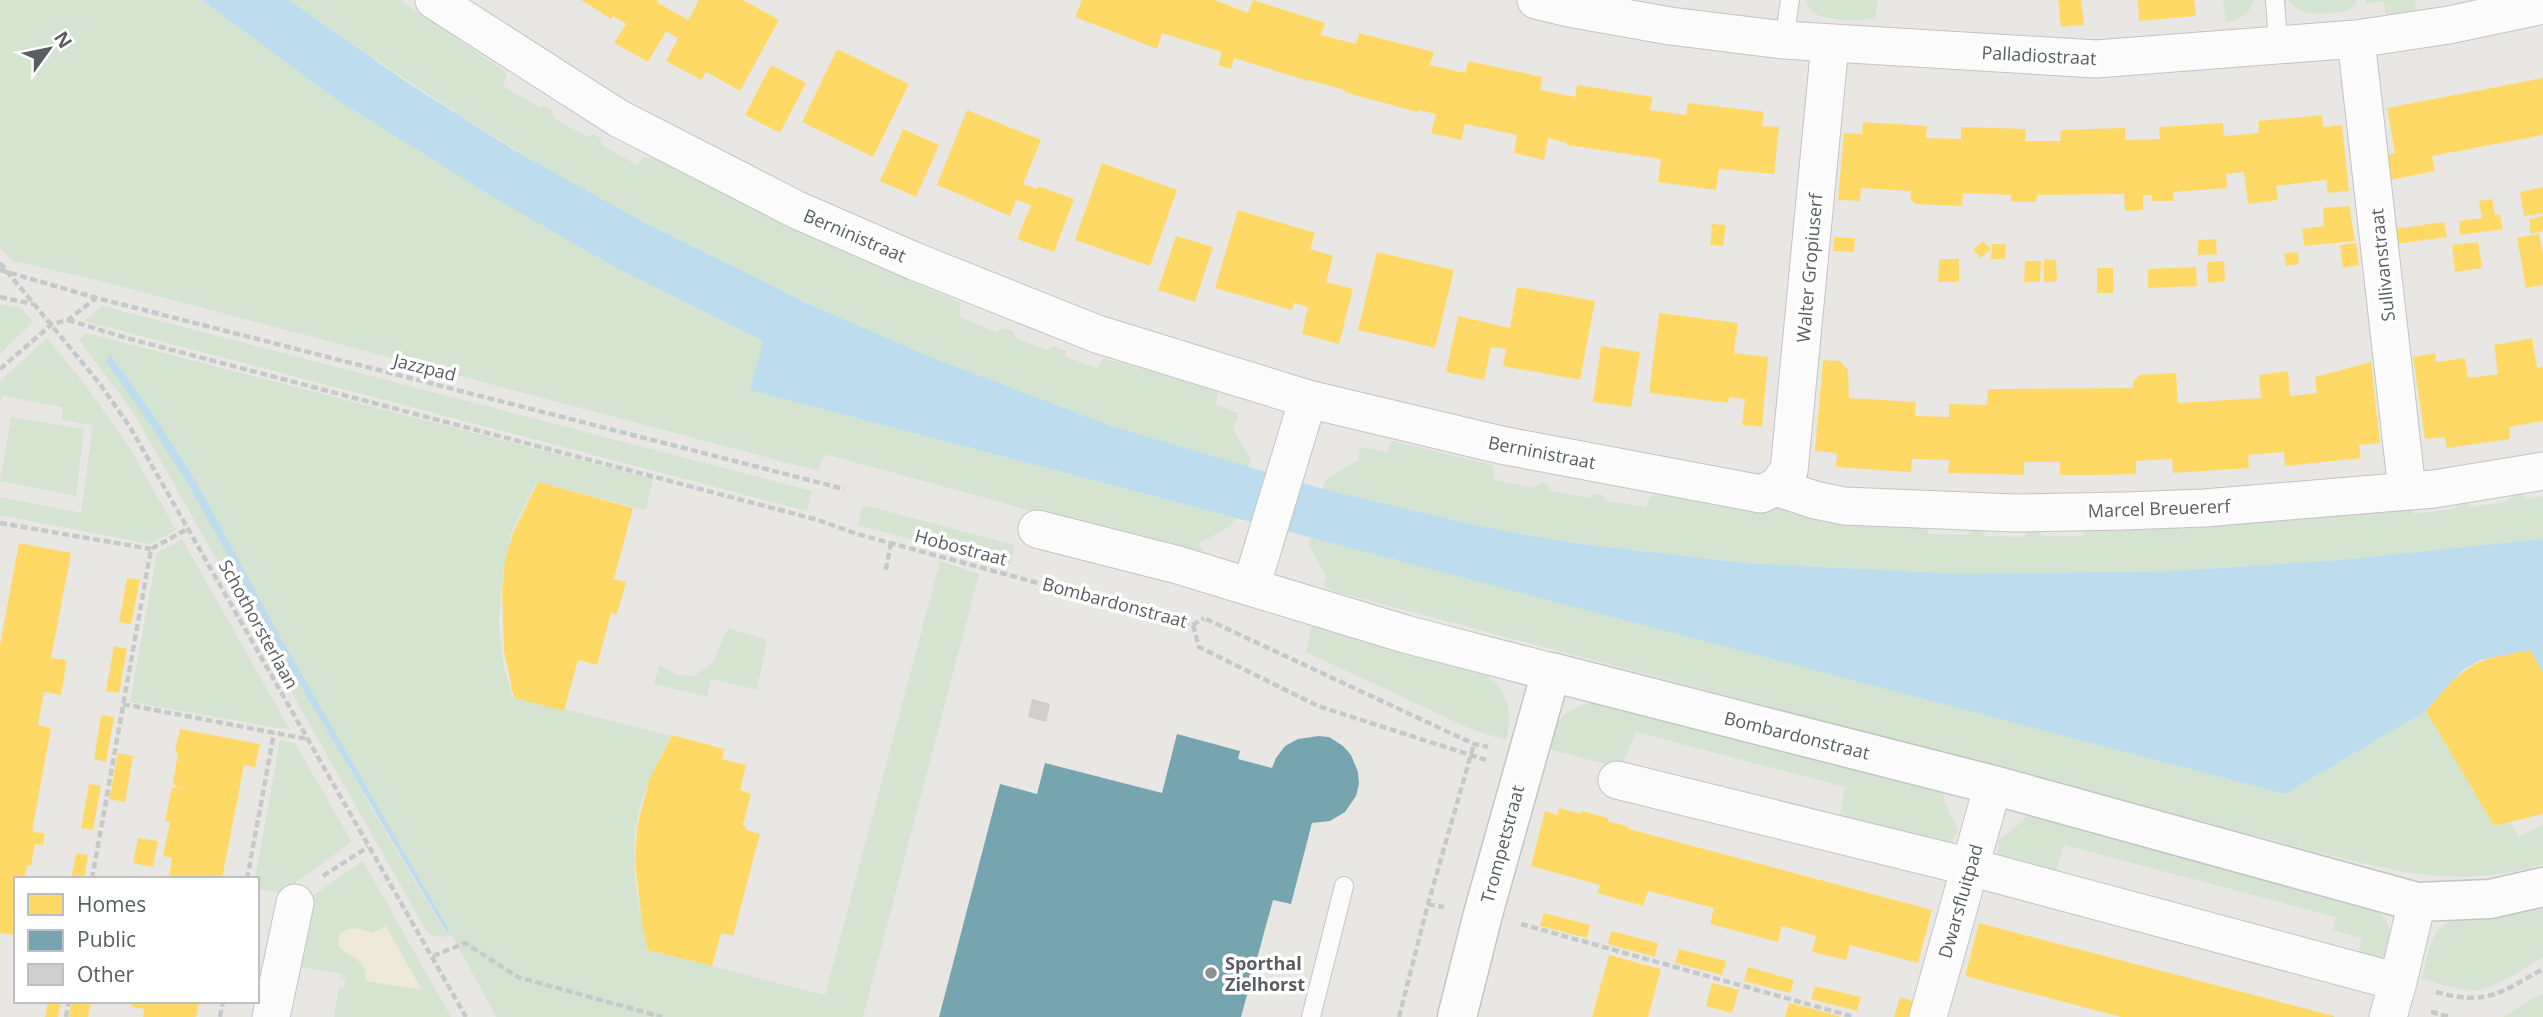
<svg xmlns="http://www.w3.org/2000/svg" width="2543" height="1017" font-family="'Open Sans',sans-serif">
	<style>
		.green { fill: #d5e3d1; fill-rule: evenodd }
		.sand { fill: #efe9db }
		.water { fill: #bdddee }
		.homes { fill: #ffd966 }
		.public { fill: #76a5af }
		.building { fill: #d0cecd }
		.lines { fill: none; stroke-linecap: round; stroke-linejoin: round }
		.lane-casing { stroke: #c4c4c4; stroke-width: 20 }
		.street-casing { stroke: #c4c4c4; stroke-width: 39 }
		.secondary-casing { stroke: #c3c4c4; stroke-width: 41 }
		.path { stroke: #c5c9c7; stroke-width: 4.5; stroke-dasharray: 7 3.5; stroke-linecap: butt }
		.lane { stroke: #fcfbfb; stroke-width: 18 }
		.street { stroke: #fcfbfb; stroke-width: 37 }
		.secondary { stroke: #fcfbfb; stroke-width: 38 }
		.poi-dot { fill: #8c8e8f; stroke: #fff; stroke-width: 2.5 }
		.labels { text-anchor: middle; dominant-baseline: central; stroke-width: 7; stroke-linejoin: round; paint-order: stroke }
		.street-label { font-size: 18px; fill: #5a5e61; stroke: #fff }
		.poi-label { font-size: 18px; font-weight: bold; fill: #5a5e61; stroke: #fff; text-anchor: start }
	</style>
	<rect width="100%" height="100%" fill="#e9e7e4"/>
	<path class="green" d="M0,0H202L340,102L493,197L618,269L763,341L750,390L1235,518L1231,526L1199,543L1205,554L1036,512L829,455L822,459L819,471L93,279L13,261L0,248Z
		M289,0H400L506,72V78L503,85L506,88L540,108L543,105L552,110L553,118L588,137L592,134L600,138L602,145L637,165L644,158L652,157L821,242L960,302V317L996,332L1001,328L1013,331L1015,338L1047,350L1053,346L1065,351L1066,357L1097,368L1103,359H1107L1218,391L1216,405L1239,413L1233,429L1251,459L1248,468C1202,453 1155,440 1109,425C983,384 861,329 742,271C708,254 673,239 640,221C518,156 403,79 289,0Z
		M1806,0H1878L1875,17C1866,22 1825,20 1816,14C1810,10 1808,6 1806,0Z
		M2223,0H2254C2250,14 2240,20 2226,22Z
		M2288,0H2356V5C2351,13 2317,15 2307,13C2299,10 2293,6 2288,0Z
		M2366,0H2415L2416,13L2386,19L2384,1L2367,4Z
		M0,304L21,308L33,322L0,354Z
		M103,306L812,491L807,511L84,321Z
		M86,333L653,479L646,510L537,482L512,531L502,579L499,624L503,661L512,696L671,736C658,761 644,788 638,816C628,859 638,908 649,950L825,995L940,561L979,574L863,1017H496L452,935C442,938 434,938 426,930L133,412L79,340ZM110,354L156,418L197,483L281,638L450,931L445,932L370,806L189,486Z
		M47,338L84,383L129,447L176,530L150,544L0,515V497L81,513L93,425L62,420V407L3,396L0,402V381Z
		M11,417L84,429L76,496L0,481Z
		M1392,441L1492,465L1495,480L1533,488C1539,485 1540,482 1548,485L1549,491L1589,498L1595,494L1603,495L1605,501L1646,507L1650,497L1655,495L1926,523L1928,534L1968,535L1973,530H1981L1986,536L2024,537L2027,532L2037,530L2042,536H2081L2084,534V526L2411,505L2414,514L2455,509L2457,504L2467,503L2471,507L2507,502L2514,494H2522L2527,499L2543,496V539L2339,560L2175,571L1964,574L1745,563L1573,543L1479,526L1323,489L1326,479L1358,460L1360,447L1388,452Z
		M863,505L1015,545L1010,565L858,525Z
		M1311,537L2285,794L2426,711L2494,826L2511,823L2519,837L2543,824V864C2460,890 2394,871 2313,851L1333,591L1323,586L1327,577L1309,546Z
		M182,539L290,730L130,702L157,553Z
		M1312,624L1472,666C1505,686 1515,702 1506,740L1473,730L1306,652Z
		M728,628L767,640L757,690L711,679L707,697L654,684L659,665L679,675L694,676L713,662Z
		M1596,702L1944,793V801L1958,830L1952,842L1949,844L1840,816L1845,787L1636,732L1621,768L1544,748C1556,720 1564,708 1596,702Z
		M280,740L295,743L352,842L296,882L294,895L257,889V879H255Z
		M2026,814L2371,906C2391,919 2392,931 2388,953L2380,959L2359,955L2361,938L2332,930L2336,917L2064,845L2056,871L2000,858L1997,854L1999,840L2023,821Z
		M363,861L451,1017H334L339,987H344L346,980L341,978V974L299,967L315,894Z
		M2543,909V957C2525,967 2495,990 2475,990C2458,991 2438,983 2422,979C2427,957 2430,924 2457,919Z
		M2543,993V1017H2503Z"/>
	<path class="sand" d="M386,926L422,990L366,981C366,959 354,960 339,947L338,937C347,925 360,928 372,933Z"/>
	<path class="water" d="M202,0H289L408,83L514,150L641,221L807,303L930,357L1108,425L1323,489L1479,526L1573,543L1745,563L1964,574L2175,571L2339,560L2543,539V673L2530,650L2480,660L2464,669L2426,711L2285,794L750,390L763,341L618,269L493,197L340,102Z
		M110,354L156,418L197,483L281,638L450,931L446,932L293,673L189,486L151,426L106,362Z"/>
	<path class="homes" d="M581,0H658L657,2L660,4L688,20L699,0H743L779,20L740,91L706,72L701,80L666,61L678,38L666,31L648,62L614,43L626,24L613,16L611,19Z
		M1082,0H1215L1248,13L1253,0L1325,23L1321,35L1356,44L1359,33L1434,52L1430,65L1465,73L1468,61L1542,77L1540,90L1575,97L1577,85L1616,91L1653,97L1650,110L1686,115L1688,103L1764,112L1762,126L1779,127L1774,174L1719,169L1716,190L1658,182L1661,159L1567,145V143L1548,138L1544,160L1514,153L1517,135L1465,124L1461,140L1431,133L1436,114L1418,110L1417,112L1344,92L1345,90L1308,80V81L1234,58L1231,69L1218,65L1222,52L1162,33L1157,49L1075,17Z
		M2058,0H2081L2084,25L2061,27Z
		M2138,0H2194L2196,16L2139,21Z
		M837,49L909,84L873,157L802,122Z
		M771,65L806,83L780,133L745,115Z
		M2543,78V135L2432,156L2435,171L2389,180L2385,155L2395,153L2387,108Z
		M967,110L1041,140L1023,184L1037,189L1038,186L1074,199L1054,252L1017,239L1031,205L1016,200L1010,216L937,185Z
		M2322,115L2323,127L2342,125L2349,191L2328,193L2326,180L2276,186L2278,200L2248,204L2244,172L2226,174L2227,188L2173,192L2174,201H2152V195H2143V210L2125,211L2124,194L2037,195L2036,202H2011V195L1963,193L1962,206L1915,204L1910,198L1911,191L1861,188L1860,201L1838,200L1844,133L1862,134L1863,122L1927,126L1926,138L1961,139V127L1994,128L2026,129L2025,141H2060L2061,130L2125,128V140L2160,139L2159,127L2223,123L2224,136L2259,133L2258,121Z
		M903,129L939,145L916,197L880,181Z
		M1102,163L1177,190L1150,266L1075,240Z
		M2543,187V213L2524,216L2520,192Z
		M2492,199L2495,215H2500L2503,229L2460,235L2459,221L2482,218L2479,201Z
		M2349,206L2355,241L2304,246L2302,229L2324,226L2323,208Z
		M1238,210L1315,233L1310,249L1333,256L1326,282L1353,289L1339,344L1302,334L1308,307L1294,303L1292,310L1215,288Z
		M2543,216V231L2531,234L2529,219Z
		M2444,222L2447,237L2396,244L2394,229Z
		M1712,224L1726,225L1723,246L1710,245Z
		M2539,234L2543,253V285L2526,288L2517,238Z
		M1176,236L1213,247L1195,302L1158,290Z
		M1834,237L1855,238L1854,252L1833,251Z
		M2216,239L2217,254L2198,255V240Z
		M1983,241L1991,249L1981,258L1973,250Z
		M2478,242L2482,268L2455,272L2452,245Z
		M2356,243L2359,265L2343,268L2340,245Z
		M1992,244H2006L2005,259H1991Z
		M1377,252L1454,270L1435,348L1358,330Z
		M2298,252L2299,264L2286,266L2284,253Z
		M1939,259H1959V282H1938Z
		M2044,259L2056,260L2057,282H2044Z
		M2025,261H2041L2040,282H2024Z
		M2224,261L2225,281L2208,283L2207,262Z
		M2196,267L2197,286L2148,288V269Z
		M2097,268H2113L2114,293H2097Z
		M1517,287L1595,301L1580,380L1503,366L1506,349L1491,347L1484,380L1446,372L1458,316L1510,328Z
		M1659,313L1738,323L1734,353L1768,357L1762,427L1742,425L1745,399L1729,397L1728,403L1649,393Z
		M2532,338L2537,368L2543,367V421L2509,427L2510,439L2447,448L2445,437L2425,439L2413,357L2435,353L2436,362L2465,358L2468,378L2498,374L2494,345Z
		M1601,346L1640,352L1631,407L1593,402Z
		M1823,360L1840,361L1848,370L1849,398L1916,402L1915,416L1949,417V404L1987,405L1988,389L2133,388V382L2139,375L2176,373L2178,403L2261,398L2259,375L2288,371L2290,396L2317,393L2315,377L2371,362L2380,443L2359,445L2361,458L2285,466L2284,452L2248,455L2249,468L2173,473L2172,459L2136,461V474L2098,475H2060V462H2024V475L1948,473L1949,460L1912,459L1911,472L1836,467L1837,453L1815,451Z
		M538,482L633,508L614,579L626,582L617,614L611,613L597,665L578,660L564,711L514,698L504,652L502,589L505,560L513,533Z
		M19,543L71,553L51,658L67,660L61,695L44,692L38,725L51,728L32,831L45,834L43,845L35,844L31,866L27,865L25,879H16L14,935L0,933V645Z
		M127,578L140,580L131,624L119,622Z
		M114,646L127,649L119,693L106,691Z
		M2530,650L2543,673V814L2494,826L2426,711L2453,680L2473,665L2490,658Z
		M101,715L114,717L106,762L94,759Z
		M180,729L260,744L255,767L244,765L222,879H169L172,858L163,856L170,822L165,821L172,787L185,789L176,787L173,783L178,753L175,752Z
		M672,735L724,749L722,759L746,765L740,790L751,794L743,825L746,827V830L760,834L733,936L721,933L712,966L648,950L643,929L635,864L637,828L649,780Z
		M118,753L133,756L125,802L109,799Z
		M89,784L101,786L93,830L81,828Z
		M1559,808L1581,814V811L1608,818V821L1629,827V829L1932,910L1918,963L1850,945L1846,960L1812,952L1816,936L1782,926L1778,942L1710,924L1714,908L1648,891L1643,906L1597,893L1600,885L1531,866L1545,811L1557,815Z
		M138,838L158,841L153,867L133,863Z
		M76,853L88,855L84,879H71Z
		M1544,913L1590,925L1587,938L1540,926Z
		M1979,923L2334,1016V1017H2121L1965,976Z
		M1611,931L1658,943L1655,957L1608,944Z
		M1679,949L1726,961L1722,975L1675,963Z
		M1609,955L1661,969L1648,1017H1592Z
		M1748,967L1794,980L1790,993L1744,981Z
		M1712,983L1739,990L1732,1013L1706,1006Z
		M1815,986L1861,997L1857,1011L1811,999Z
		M1900,997L1912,1001L1908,1017H1894Z
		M48,1001H61L58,1017H45Z
		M72,1001H91L88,1017H69Z
		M132,1001H199L196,1017H143L144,1009L131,1007Z
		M1789,1003L1839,1016V1017H1785Z"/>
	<path class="public" d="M1177,734L1240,751L1238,759L1272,768L1276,758L1285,746L1298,739L1319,736L1329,737L1343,746L1351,755L1358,772L1359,784L1356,796L1345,812L1330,821L1312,823L1291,904L1273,900L1241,1017H939L1000,784L1037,794L1045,763L1162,793Z"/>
	<path class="building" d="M1032,699L1050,704L1046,722L1028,717Z"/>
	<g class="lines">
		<g class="lane-casing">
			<path id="lane" d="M2275,0L2278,43
				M1784,40L1790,0
				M1311,1017L1344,886"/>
		</g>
		<g class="street-casing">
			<path id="street" d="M434,0L618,118L797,210L914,261L1097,334L1308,399L1501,445L1761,494L1776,487L1789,471L1830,44
				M1536,0L1569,8L1670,26L1784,40L2096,59L2356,39L2449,25L2543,5
				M2356,39L2407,490
				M1776,487L1815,500L1844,506L2014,513L2124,511L2204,508L2434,489L2543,471
				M1037,529L1178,565L1405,634L1551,672
				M1251,587L1308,399
				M1617,780L1970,867L2398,982L2417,902
				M271,1017L295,903
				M1928,1017L1993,785
				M2388,1017L2398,982"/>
		</g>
		<g class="secondary-casing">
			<path id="secondary" d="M1457,1017L1483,914L1551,672L1993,785L2417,902L2490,899L2543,887"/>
		</g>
		<path class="path" d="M0,263L100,384L130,427L466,1017
			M0,270L97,298L844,489
			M0,297L33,304
			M68,320L123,337L818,520L857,534L1193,625L1204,618
			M0,369L52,324L68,320L96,298
			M0,523L151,549
			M886,570L891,542
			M1206,619L1474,744L1488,747
			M1193,625L1199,647L1318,706L1486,760
			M123,704L307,739
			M323,876L368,847
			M92,879L151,549L189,528
			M247,879L274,733
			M1428,904L1444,907
			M1521,924L1854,1017
			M433,956L465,943L518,977L662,1017
			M2436,992C2487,1006 2500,993 2543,969
			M2431,1012L2450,1017
			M66,1017L69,1001
			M220,1017L223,1001
			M1399,1017L1428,904L1474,744"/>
		<use href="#lane" class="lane"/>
		<use href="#street" class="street"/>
		<use href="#secondary" class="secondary"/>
	</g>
	<circle class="poi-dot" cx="1211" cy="973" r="7"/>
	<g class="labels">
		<g class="street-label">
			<text transform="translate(2039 55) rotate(3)">Palladiostraat</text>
			<text transform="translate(855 235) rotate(23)">Berninistraat</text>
			<text transform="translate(2382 265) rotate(-96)">Sullivanstraat</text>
			<text transform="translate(1809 268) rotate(-85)">Walter Gropiuserf</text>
			<text transform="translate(425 367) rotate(14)">Jazzpad</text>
			<text transform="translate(1542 452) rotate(11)">Berninistraat</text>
			<text transform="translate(2159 508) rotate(-2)">Marcel Breuererf</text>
			<text transform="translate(961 547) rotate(15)">Hobostraat</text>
			<text transform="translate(1115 602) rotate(15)">Bombardonstraat</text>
			<text transform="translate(259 624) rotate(61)">Schothorsterlaan</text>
			<text transform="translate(1797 735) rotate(14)">Bombardonstraat</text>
			<text transform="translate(1502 844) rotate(-75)">Trompetstraat</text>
			<text transform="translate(1960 901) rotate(-74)">Dwarsfluitpad</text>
		</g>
		<g class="poi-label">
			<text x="1225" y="963">Sporthal<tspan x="1225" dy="21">Zielhorst</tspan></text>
		</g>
	</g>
	<rect x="14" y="877" width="245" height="126" fill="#ffffff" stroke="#bdbfc0" stroke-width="2"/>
	<rect x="28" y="894" width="35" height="21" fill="#ffd966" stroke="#bdbfc0" stroke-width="2"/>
	<text x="77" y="912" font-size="21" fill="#5a5e61">Homes</text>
	<rect x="28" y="930" width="35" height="21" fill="#76a5af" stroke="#bdbfc0" stroke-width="2"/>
	<text x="77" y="947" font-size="21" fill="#5a5e61">Public</text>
	<rect x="28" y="964" width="35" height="21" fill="#d0cecd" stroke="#bdbfc0" stroke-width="2"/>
	<text x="77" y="982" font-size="21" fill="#5a5e61">Other</text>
	<g transform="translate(49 49) rotate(57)" stroke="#ffffff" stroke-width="5" paint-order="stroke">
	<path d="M0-5L12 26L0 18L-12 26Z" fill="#5a5e61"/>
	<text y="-10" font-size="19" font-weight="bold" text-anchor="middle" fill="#5a5e61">N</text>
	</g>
</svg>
